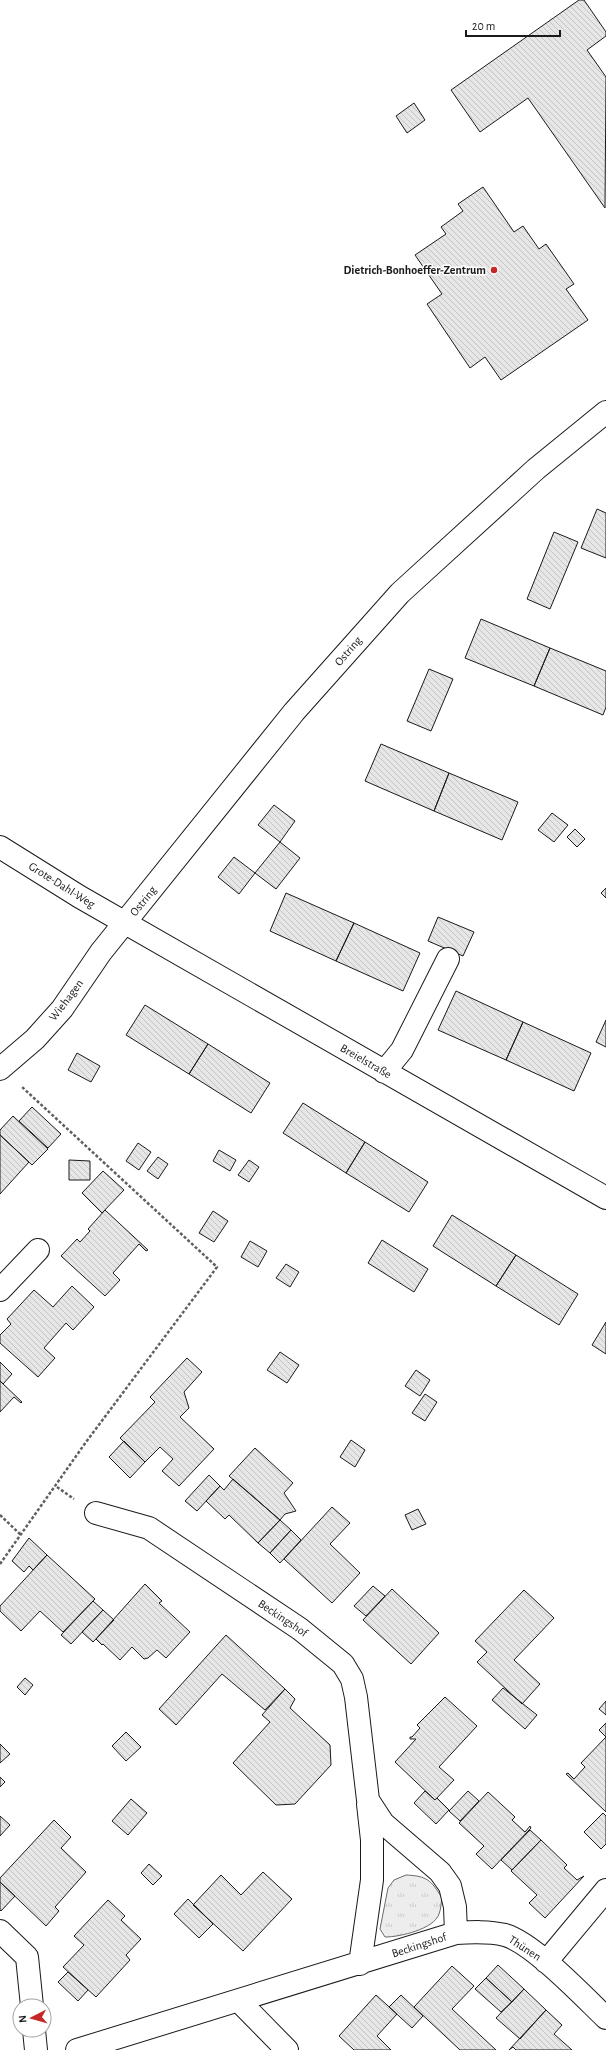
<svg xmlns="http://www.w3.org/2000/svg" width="606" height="2050" viewBox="0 0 606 2050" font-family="'Alegreya Sans',sans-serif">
<defs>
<pattern id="grass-tufts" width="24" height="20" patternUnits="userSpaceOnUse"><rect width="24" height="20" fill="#ededed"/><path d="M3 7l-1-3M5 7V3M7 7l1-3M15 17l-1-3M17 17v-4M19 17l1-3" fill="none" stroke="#cbcbcb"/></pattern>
<pattern id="building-back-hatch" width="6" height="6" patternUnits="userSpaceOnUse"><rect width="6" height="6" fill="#e6e6e6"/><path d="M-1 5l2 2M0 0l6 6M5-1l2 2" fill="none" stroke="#c5c5c5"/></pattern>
</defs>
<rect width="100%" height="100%" fill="#fff"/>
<path fill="url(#grass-tufts)" stroke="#6a6a6a" d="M 406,1875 C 427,1876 431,1880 442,1898 C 441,1903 441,1909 439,1914 C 434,1929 400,1937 385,1937 L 380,1929 L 388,1888 L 394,1880 Z"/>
<path fill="url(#building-back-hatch)" stroke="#1a1a1a" d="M 579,0 L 584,0 L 606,32 L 606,36 L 587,50 L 606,77 L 605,208 L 528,98 L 480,132 L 451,90 Z
M 414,103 L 425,120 L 407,133 L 396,116 Z
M 483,187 L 514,232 L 523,226 L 539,249 L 546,244 L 574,284 L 566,289 L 588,320 L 501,380 L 485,357 L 470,368 L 427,304 L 442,294 L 415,255 L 446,234 L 441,227 L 463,211 L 458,204 Z
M 597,509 L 606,513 L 606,558 L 581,548 Z
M 554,532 L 578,542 L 550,609 L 527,599 Z
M 481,619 L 550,648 L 534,686 L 465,658 Z
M 550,648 L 606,671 L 606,707 L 603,715 L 534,686 Z
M 429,669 L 453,679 L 431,731 L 407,721 Z
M 381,744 L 449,773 L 434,811 L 365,781 Z
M 449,773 L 518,802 L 502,840 L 434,811 Z
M 274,805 L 295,821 L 280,842 L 258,825 Z
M 552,813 L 568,825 L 554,842 L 538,830 Z
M 575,829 L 585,839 L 577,847 L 567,837 Z
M 280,842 L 300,858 L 276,889 L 255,873 Z
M 234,857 L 255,873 L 239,894 L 218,877 Z
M 606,888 L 606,898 L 601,893 Z
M 286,893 L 354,923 L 336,961 L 270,931 Z
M 438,917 L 474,932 L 463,956 L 428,941 Z
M 354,923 L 420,953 L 403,991 L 336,961 Z
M 456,991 L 523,1022 L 506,1060 L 438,1030 Z
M 145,1005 L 208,1044 L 189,1074 L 126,1035 Z
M 606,1020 L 606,1047 L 596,1042 Z
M 523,1022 L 591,1053 L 574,1091 L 506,1060 Z
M 208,1044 L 270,1083 L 251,1113 L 189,1074 Z
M 77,1053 L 100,1066 L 91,1082 L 68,1070 Z
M 303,1103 L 365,1142 L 346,1173 L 283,1133 Z
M 32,1107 L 61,1134 L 48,1148 L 19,1121 Z
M 13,1116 L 48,1149 L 32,1165 L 0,1135 L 0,1130 Z
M 0,1135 L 29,1162 L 0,1194 Z
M 365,1142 L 428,1182 L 409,1212 L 346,1173 Z
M 138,1143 L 151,1152 L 139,1170 L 126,1161 Z
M 219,1150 L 236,1160 L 230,1171 L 213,1161 Z
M 158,1157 L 168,1164 L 158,1179 L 147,1171 Z
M 69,1160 L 90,1161 L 90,1180 L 69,1180 Z
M 249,1160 L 259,1167 L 249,1182 L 238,1175 Z
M 103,1171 L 124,1190 L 102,1213 L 82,1193 Z
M 105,1210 L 148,1250 L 146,1251 L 139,1244 L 113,1273 L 120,1280 L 105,1296 L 61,1256 L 77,1239 L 80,1242 L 90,1231 L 88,1229 Z
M 213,1211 L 228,1221 L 214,1242 L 199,1233 Z
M 452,1215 L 516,1255 L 496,1286 L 433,1246 Z
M 382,1240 L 428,1269 L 414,1292 L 368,1263 Z
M 250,1241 L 267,1251 L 258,1267 L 241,1257 Z
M 516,1255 L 578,1294 L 559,1325 L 496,1286 Z
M 286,1264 L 299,1272 L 290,1287 L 276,1278 Z
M 72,1286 L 94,1307 L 73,1330 L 66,1323 L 44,1348 L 55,1358 L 38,1377 L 0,1343 L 0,1335 L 11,1324 L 7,1319 L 34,1290 L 53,1307 Z
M 606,1322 L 606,1354 L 592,1345 Z
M 280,1352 L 299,1365 L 287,1383 L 267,1370 Z
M 187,1358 L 202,1372 L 184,1392 L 189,1408 L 180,1417 L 214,1449 L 179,1486 L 162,1471 L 173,1459 L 160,1447 L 145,1462 L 120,1438 L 155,1402 L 150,1397 Z
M 0,1362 L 12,1374 L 3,1384 L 0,1381 Z
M 416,1370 L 430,1380 L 420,1396 L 405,1386 Z
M 0,1381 L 22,1402 L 21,1403 L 14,1397 L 0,1412 Z
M 425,1394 L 437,1402 L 425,1421 L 412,1413 Z
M 351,1440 L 365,1450 L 355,1467 L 340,1457 Z
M 124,1441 L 145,1462 L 130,1478 L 109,1457 Z
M 255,1448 L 293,1483 L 284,1493 L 296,1511 L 285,1514 L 280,1520 L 229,1476 Z
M 209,1475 L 220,1486 L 197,1511 L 185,1501 Z
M 233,1479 L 280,1520 L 258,1543 L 229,1515 L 225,1519 L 206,1501 L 220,1486 L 224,1490 Z
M 332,1507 L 350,1523 L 330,1544 L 360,1573 L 332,1603 L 284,1559 Z
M 418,1509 L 426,1524 L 412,1530 L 405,1515 Z
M 280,1520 L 291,1530 L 270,1553 L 258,1543 Z
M 291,1530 L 301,1540 L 280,1563 L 270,1553 Z
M 29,1538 L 47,1555 L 33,1570 L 29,1566 L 24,1572 L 12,1561 Z
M 47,1555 L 95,1599 L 63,1632 L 40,1611 L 21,1631 L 0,1611 L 0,1606 Z
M 145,1584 L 162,1601 L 159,1603 L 190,1632 L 166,1658 L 157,1650 L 148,1658 L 144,1659 L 132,1647 L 120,1660 L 103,1644 L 102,1645 L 96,1639 Z
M 373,1586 L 385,1596 L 366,1616 L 354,1606 Z
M 392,1589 L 439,1633 L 411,1664 L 363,1620 Z
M 524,1590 L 554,1618 L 514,1660 L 540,1684 L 522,1704 L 477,1662 L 487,1652 L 475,1641 Z
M 93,1601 L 103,1610 L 71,1644 L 61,1635 Z
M 103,1610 L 114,1620 L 93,1642 L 82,1632 Z
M 226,1635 L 285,1689 L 265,1710 L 222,1674 L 176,1725 L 159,1709 Z
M 25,1678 L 33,1685 L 25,1695 L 17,1687 Z
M 503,1688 L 537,1715 L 525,1729 L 492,1700 Z
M 285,1689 L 295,1699 L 290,1708 L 330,1745 L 331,1765 L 295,1804 L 276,1805 L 233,1763 L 270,1722 L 262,1715 Z
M 445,1697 L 477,1726 L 439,1767 L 454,1780 L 435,1800 L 395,1762 L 416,1739 L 410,1739 L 410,1737 L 412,1737 L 420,1728 L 417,1725 Z
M 606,1701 L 606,1715 L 599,1709 Z
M 606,1723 L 606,1737 L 599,1730 Z
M 126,1732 L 141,1747 L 126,1761 L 112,1746 Z
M 606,1737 L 606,1812 L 566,1774 L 568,1773 L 574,1779 L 585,1767 L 581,1763 Z
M 0,1744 L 10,1754 L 0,1763 Z
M 0,1777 L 5,1782 L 0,1787 Z
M 425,1791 L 435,1800 L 437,1798 L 449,1810 L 436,1824 L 414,1803 Z
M 468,1791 L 479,1801 L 460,1821 L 449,1811 Z
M 488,1792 L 515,1817 L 512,1820 L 525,1832 L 530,1826 L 531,1828 L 492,1869 L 476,1854 L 484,1846 L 459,1823 Z
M 131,1799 L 147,1813 L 128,1835 L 112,1821 Z
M 603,1813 L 606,1816 L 606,1844 L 601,1849 L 584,1832 Z
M 0,1816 L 10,1825 L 0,1836 Z
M 54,1820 L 71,1837 L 61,1848 L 86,1872 L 55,1907 L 59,1911 L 46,1926 L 0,1882 L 0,1878 Z
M 530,1830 L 541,1840 L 512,1870 L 501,1860 Z
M 541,1840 L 567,1865 L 564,1868 L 577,1880 L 584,1876 L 545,1918 L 529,1903 L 537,1895 L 511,1871 Z
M 149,1864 L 162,1876 L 153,1885 L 141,1873 Z
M 263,1872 L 292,1899 L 243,1951 L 193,1905 L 221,1875 L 241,1895 Z
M 0,1882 L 15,1896 L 1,1911 L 0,1910 Z
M 188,1899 L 213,1924 L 199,1938 L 174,1914 Z
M 108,1900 L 125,1916 L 121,1920 L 141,1939 L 126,1955 L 130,1960 L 96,1997 L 63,1967 L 84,1945 L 74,1936 Z
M 498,1965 L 524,1989 L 512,2002 L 486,1978 Z
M 452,1966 L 474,1986 L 452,2009 L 496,2050 L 460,2050 L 414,2007 Z
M 68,1972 L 88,1990 L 78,2001 L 58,1982 Z
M 486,1978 L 512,2002 L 501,2012 L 475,1989 Z
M 524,1989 L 546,2010 L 520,2039 L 496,2018 Z
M 376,1995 L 397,2014 L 377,2036 L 391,2050 L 354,2050 L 339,2036 Z
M 401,1995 L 423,2016 L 412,2028 L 389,2007 Z
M 546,2010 L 562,2025 L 554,2034 L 572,2050 L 516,2050 L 513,2047 L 509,2050 Z"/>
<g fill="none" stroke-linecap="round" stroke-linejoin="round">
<g stroke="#1a1a1a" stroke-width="24">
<path id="minor" d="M 0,847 L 80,897 L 606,1198
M 0,1069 L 35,1039 L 62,1009 L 101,952 L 294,712 L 400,593 L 536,469 L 606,412
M 384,1072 L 402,1050 L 448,959
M 0,1290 L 38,1250
M 96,1513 L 149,1528 L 300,1629 L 343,1664 L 352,1679 L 356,1697 L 368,1800 L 383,1823 L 440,1872 L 450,1886 L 455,1907 L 456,1933
M 0,1931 L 27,1957 L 32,2006
M 546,1962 L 606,1890
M 360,1964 L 372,1880 L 372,1840 L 368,1804
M 239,2001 L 287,2050
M 34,2030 L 36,2050
M 77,2050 L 456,1933 C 472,1932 489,1931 505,1935 C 533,1943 583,1996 606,2018"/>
</g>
<path stroke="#5f5f5f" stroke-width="2.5" stroke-dasharray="3 2" stroke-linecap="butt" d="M 57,1487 L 74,1499
M 0,1515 L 21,1535
M 0,1564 L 86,1442 L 217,1267 L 22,1087"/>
<use href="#minor" stroke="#fff" stroke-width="22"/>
</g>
<circle fill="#c62828" stroke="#fff" stroke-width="1.5" cx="494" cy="270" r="4"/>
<g text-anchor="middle" stroke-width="3" stroke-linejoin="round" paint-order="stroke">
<g font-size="12" font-weight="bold" fill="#1a1a1a" stroke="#fff" text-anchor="end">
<text x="486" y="274">Dietrich-Bonhoeffer-Zentrum</text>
</g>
<g font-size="12" fill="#1a1a1a" stroke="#fff">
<text transform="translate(348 651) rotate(-49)" y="4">Ostring</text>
<text transform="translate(62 885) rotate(32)" y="4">Grote-Dahl-Weg</text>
<text transform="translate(143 901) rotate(-51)" y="4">Ostring</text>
<text transform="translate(66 1000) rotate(-53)" y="4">Wiehagen</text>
<text transform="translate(366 1061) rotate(30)" y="4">Breielstraße</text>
<text transform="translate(283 1618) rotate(34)" y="4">Beckingshof</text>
<text transform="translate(419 1945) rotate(-18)" y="4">Beckingshof</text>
<text transform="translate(525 1948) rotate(33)" y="4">Thünen</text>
</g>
</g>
<g transform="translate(32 2018) rotate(264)"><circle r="19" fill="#ffffff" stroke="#a3a3a3"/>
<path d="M0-3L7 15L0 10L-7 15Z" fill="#c62828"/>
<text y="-6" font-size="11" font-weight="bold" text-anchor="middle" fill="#1a1a1a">N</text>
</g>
<path d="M466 30v6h94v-6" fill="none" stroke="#1a1a1a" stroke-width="2"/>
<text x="472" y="30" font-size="12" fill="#1a1a1a" stroke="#ffffff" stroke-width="3" paint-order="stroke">20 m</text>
</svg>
